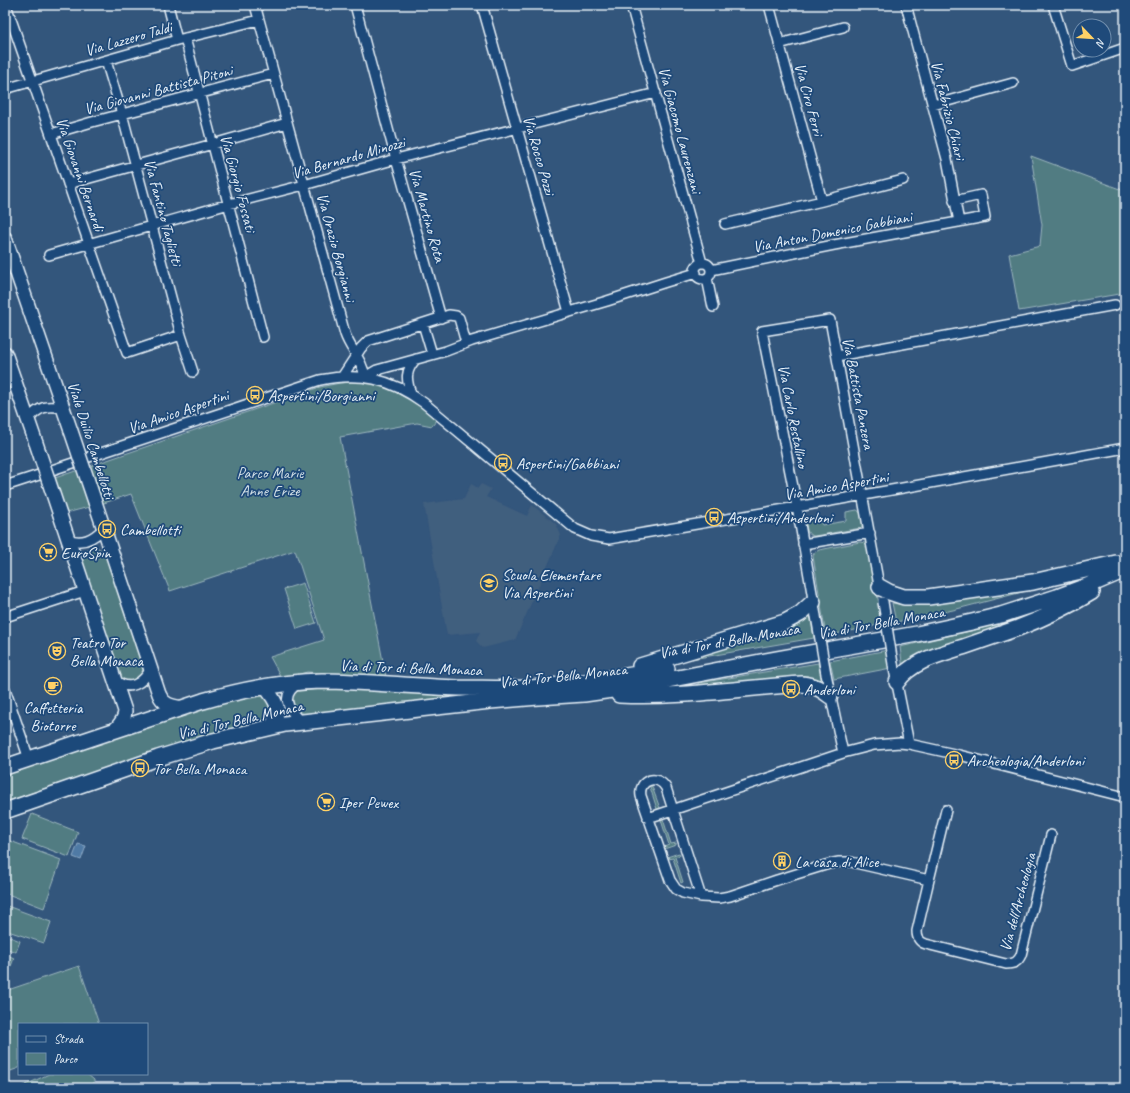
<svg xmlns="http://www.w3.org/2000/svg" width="1130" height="1093" viewBox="0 0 1130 1093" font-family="Caveat,sans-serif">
<rect width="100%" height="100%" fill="#33567c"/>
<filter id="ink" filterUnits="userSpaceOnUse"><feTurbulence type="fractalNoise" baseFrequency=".025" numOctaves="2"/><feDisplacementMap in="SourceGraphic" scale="8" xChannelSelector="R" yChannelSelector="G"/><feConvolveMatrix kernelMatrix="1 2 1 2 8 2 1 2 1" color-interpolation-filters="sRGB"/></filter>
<g filter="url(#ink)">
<path fill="#415e7e" d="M 471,484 L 478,488 L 481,484 L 491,489 L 486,497 L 527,516 L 532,505 L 556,524 L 561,535 L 515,640 L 483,648 L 476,641 L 480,632 L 447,635 L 424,504 L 464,499 Z"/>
<path fill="#517b82" stroke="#9cb6bd" d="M 1031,156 L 1125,191 L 1125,293 L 1019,311 L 1009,254 L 1040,246 L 1042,225 Z
M 365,381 L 392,390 L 421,407 L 437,420 L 432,426 L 417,423 L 340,437 L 386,677 L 307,672 L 282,679 L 270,657 L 324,640 L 295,550 L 170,591 L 131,494 L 101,504 L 66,513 L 55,478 L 320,387 L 340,383 Z
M 857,510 C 863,513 864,523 861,528 L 814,536 C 807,535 807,530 806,524 L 809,519 L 819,517 L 822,525 L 846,521 L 846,512 Z
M 860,542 L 865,543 L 868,549 L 883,624 L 826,636 L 813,556 L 814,553 L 819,550 Z
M 91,548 L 98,548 L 106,553 L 144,667 C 142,679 132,685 121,678 L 81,559 L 85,552 Z
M 303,583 L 316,623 L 297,629 L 284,589 Z
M 1034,589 L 953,610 L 896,622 L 892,603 L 904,605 L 912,605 L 986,593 Z
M 1051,607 L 903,669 L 900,647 L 979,629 Z
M 810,615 L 814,638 L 692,659 L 692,657 Z
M 888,650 L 891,668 L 834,679 L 830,661 Z
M 818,663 L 822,683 L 697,687 L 696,685 L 699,683 Z
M 320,687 L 457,694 L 457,700 L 420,702 L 306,714 C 292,712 287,693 301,689 C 307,687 314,688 320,687 Z
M 261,695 L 264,696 L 272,708 L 269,718 L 263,722 L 185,743 L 85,775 L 5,802 L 5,774 L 198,709 L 233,699 Z
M 649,784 L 651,784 L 661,811 L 658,812 Z
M 32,814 L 78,832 L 69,857 L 22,839 Z
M 663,819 L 671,844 L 676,843 L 676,845 L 664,849 L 664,847 L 669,845 L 661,820 Z
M 5,839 L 61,860 L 44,908 L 5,893 Z
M 679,853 L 680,855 L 675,857 L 683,882 L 681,883 L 673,858 L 668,859 L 667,857 Z
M 7,906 L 51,922 L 44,943 L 5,930 L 5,913 Z
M 5,935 L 20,941 L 16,952 L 5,948 Z
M 5,954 L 14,958 L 10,969 L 5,967 Z
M 79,966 L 99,1024 L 19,1024 L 19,1068 L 5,1073 L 5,991 Z
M 49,1074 L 87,1074 L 94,1080 L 94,1088 L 19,1088 Z"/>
<path fill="#507aa5" stroke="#8daac6" d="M 78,844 L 86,846 L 81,860 L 73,857 Z"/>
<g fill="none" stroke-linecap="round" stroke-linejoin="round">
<g stroke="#e8f1f8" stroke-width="12">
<path id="street" d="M 6,5 L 127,353 L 181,335
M 168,5 L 177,40
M 255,5 L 345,334 C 350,349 363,361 365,377 L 377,370 L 446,351 L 472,341 L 607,301 L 666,282 L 696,273
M 355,5 L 396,159 L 441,318
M 482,5 L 569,312
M 631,5 L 702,263
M 769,5 L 822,201
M 906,5 L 947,159 L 959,222
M 1053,5 L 1072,66 L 1125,48
M 185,38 L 263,337
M 779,44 L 843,27
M 106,61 L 122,114 L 181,335 L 193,372
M 5,89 L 177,40 L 259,20
M 933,105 L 1013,83
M 51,134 L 92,122 L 273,74
M 68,184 L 213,144 L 287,123
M 725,224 L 822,201 L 903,180
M 49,255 L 229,204 L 304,185 L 396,159 L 656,93
M695 271a8 8 0 1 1 16 0a8 8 0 1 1-16 0Z
M 711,270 L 834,245 L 985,217 L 981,195 L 954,201
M 707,278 L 713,307
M 423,324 L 432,354
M 837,356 L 1115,305
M 342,377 L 361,348 L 368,341 L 449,315 L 456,316 L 459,318 L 466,343
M 411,394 C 406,379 405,371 416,359
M 28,420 C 39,406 47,405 64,408
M 89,457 L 320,380 C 360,372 390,378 424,403 L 575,529 L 591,536 L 609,539 L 797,507 L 1125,448
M 52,470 L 76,462
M 5,486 L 39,475
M 68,539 C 82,545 93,539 103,529
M 803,544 L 870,533
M 816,616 L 797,507 L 762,331 L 830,320 L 880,591
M 5,617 L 85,591
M 893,664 L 909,744
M 826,674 L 843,753
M 115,680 C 129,692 143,684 151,668
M 299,683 C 280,695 287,709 301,722
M 5,689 L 29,759
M 648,818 L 843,753 L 874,745 L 900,743 L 909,744 L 959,755 L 1125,797
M 929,880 L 946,810
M 701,897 L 666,788 C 658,774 638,779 641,796 L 670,880 L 676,889 L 683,893 L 701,897 L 719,898 L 730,896 L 777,880 L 829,864 L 839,862 L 851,862 L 929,880 L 917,931 C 917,938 919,942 926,944 L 1006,964 C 1014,964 1018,962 1021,955 L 1051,835"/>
</g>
<g stroke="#e8f1f8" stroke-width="16">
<path id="secondary" d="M 5,238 L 71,431
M 5,353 L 36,443
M 95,502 L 159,694 C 163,705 172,706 183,708
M 60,515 L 125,711 C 125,719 120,724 115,730
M 265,687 C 277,702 282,709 271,727"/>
</g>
<g stroke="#e8f1f8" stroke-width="18">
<path id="primary" d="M 880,587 L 889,592 L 904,597 L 928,597 L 1033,582 L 1116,563
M 640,666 L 785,622 L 800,614 L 813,602
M 897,682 C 912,660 942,654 966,646 C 983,640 1001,634 1018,628 C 1044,618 1068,607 1092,592
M 619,695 C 680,698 741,688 802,684 C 814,685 821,689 830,696
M 5,767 L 203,701 C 241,690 282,682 322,681 C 368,681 413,687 458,688 C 482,688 508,689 531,688 C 577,684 622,677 667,669
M 5,811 L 158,758 L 213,741 L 285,724 L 490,701 L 538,697 L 584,694 L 626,688 L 776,659 L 917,634 L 972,622 L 1001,615 L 1057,597 L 1092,584 L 1125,570"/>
</g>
<use href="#street" stroke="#1f4a7a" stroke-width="9"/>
<use href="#secondary" stroke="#1f4a7a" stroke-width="13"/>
<use href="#primary" stroke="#1f4a7a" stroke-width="15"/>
<g stroke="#e8f1f8" stroke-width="12" stroke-linecap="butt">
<path id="street-bridge" d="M 883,602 L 893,664
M 816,616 L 826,674"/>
</g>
<g stroke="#e8f1f8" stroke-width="16" stroke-linecap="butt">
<path id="secondary-bridge" d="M 71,431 L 95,502
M 36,443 L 60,515"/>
</g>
<use href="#street-bridge" stroke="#1f4a7a" stroke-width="9"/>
<use href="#secondary-bridge" stroke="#1f4a7a" stroke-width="13"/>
</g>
</g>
<defs>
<g id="bus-ring" transform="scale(0.9)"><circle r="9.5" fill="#1f4a7a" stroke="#ffd166" stroke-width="1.5"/><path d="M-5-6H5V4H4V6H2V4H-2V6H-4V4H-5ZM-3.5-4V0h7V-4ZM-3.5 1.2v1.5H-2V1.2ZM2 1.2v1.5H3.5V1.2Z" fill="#ffd166"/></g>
<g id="supermarket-ring" transform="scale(0.9)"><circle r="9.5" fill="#1f4a7a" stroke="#ffd166" stroke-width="1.5"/><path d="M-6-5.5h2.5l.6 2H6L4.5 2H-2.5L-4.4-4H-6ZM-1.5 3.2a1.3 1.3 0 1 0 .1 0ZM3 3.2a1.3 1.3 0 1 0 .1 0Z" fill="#ffd166"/></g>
<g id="school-ring" transform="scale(0.9)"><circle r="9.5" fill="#1f4a7a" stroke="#ffd166" stroke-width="1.5"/><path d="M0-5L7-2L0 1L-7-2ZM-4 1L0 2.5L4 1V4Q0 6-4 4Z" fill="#ffd166"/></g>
<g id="theatre-ring" transform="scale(0.9)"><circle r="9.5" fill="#1f4a7a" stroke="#ffd166" stroke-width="1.5"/><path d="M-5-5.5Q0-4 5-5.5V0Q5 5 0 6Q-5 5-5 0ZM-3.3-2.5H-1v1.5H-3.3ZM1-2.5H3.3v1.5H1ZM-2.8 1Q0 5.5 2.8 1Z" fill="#ffd166"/></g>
<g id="cafe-ring" transform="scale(0.9)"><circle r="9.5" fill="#1f4a7a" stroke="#ffd166" stroke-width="1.5"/><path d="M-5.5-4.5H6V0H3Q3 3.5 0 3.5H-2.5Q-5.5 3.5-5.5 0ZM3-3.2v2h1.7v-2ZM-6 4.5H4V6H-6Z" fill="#ffd166"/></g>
<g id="building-ring" transform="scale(0.9)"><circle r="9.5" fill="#1f4a7a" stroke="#ffd166" stroke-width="1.5"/><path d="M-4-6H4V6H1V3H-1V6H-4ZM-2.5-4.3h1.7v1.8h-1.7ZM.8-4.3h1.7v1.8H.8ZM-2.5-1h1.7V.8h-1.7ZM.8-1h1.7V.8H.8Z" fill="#ffd166"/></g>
</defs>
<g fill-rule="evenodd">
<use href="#bus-ring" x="255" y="395"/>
<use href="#bus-ring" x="503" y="463"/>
<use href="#bus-ring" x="714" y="517"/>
<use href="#bus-ring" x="107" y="529"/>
<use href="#supermarket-ring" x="48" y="552"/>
<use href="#school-ring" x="489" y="583"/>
<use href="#theatre-ring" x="57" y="651"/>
<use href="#cafe-ring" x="53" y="686"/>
<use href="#bus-ring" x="791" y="689"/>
<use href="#bus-ring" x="954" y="760"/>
<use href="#bus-ring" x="140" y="768"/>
<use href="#supermarket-ring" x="326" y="802"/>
<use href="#building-ring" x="782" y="861"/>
</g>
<g text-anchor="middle" stroke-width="3.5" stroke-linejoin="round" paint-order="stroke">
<g font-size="16" fill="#e8f1f8" stroke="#1f4a7a">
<text transform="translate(128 38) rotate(-16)" y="6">Via Lazzero Taldi</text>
<text transform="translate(158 89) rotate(-15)" y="6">Via Giovanni Battista Pitoni</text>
<text transform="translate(810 99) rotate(75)" y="6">Via Ciro Ferri</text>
<text transform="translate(949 110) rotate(76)" y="6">Via Fabrizio Chiari</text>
<text transform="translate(681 130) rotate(75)" y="6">Via Giacomo Laurenzani</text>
<text transform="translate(540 155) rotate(74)" y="6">Via Rocco Pozzi</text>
<text transform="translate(348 157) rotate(-16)" y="6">Via Bernardo Minozzi</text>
<text transform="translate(81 174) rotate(71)" y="6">Via Giovanni Bernardi</text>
<text transform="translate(239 183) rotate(75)" y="6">Via Giorgio Fossati</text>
<text transform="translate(164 212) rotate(75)" y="6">Via Fantino Taglietti</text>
<text transform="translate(428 215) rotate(74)" y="6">Via Martino Rota</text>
<text transform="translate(832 231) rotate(-11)" y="6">Via Anton Domenico Gabbiani</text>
<text transform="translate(337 247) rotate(75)" y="6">Via Orazio Borgianni</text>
<text transform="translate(859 393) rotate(79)" y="6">Via Battista Panzera</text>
<text transform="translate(178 411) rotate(-19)" y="6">Via Amico Aspertini</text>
<text transform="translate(794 416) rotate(79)" y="6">Via Carlo Restallino</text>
<text transform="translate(92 440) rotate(72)" y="6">Viale Duilio Cambellotti</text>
<text transform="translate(836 485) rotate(-10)" y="6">Via Amico Aspertini</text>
<text transform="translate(881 622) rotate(-10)" y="6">Via di Tor Bella Monaca</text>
<text transform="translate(729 640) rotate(-10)" y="6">Via di Tor di Bella Monaca</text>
<text transform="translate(411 667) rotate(2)" y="6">Via di Tor di Bella Monaca</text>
<text transform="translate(563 675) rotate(-6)" y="6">Via di Tor Bella Monaca</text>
<text transform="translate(240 719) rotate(-13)" y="6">Via di Tor Bella Monaca</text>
<text transform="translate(1017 902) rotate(-75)" y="6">Via dell'Archeologia</text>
</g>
<g font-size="16" fill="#e8f1f8" stroke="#1f4a7a" text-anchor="start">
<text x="268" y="401">Aspertini/Borgianni</text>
<text x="516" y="469">Aspertini/Gabbiani</text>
<text x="727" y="523">Aspertini/Anderloni</text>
<text x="120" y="535">Cambellotti</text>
<text x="61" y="558">EuroSpin</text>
<text x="502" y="580">Scuola Elementare<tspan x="502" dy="18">Via Aspertini</tspan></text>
<text x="70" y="648">Teatro Tor<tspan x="70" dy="18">Bella Monaca</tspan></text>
<text x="804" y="695">Anderloni</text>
<text x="53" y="713" text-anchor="middle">Caffetteria<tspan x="53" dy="18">Biotorre</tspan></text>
<text x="967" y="766">Archeologia/Anderloni</text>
<text x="153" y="774">Tor Bella Monaca</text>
<text x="339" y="808">Iper Pewex</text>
<text x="795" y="867">La casa di Alice</text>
</g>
<g font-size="16" fill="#d1dfe6" stroke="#1f4a7a">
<text x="270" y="478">Parco Marie<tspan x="270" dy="18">Anne Erize</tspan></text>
</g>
</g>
<rect width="1130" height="1093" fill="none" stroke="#1f4a7a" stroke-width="20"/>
<rect x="10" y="10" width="1110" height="1073" fill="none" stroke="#e8f1f8" stroke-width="1.5" filter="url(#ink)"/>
<rect x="18" y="1023" width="130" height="52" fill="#1f4a7a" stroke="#6f8dac"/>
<rect x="26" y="1036" width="20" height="6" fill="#1f4a7a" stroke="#6f8dac"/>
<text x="54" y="1043" font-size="12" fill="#e8f1f8">Strada</text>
<rect x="26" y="1053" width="20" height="12" fill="#517b82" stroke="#6f8dac"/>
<text x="54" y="1063" font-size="12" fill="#e8f1f8">Parco</text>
<g transform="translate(1092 38) rotate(115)"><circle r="19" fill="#1f4a7a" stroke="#6f8dac"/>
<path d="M0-3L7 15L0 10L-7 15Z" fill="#ffd166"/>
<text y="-6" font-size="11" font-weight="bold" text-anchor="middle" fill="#e8f1f8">N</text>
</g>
</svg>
